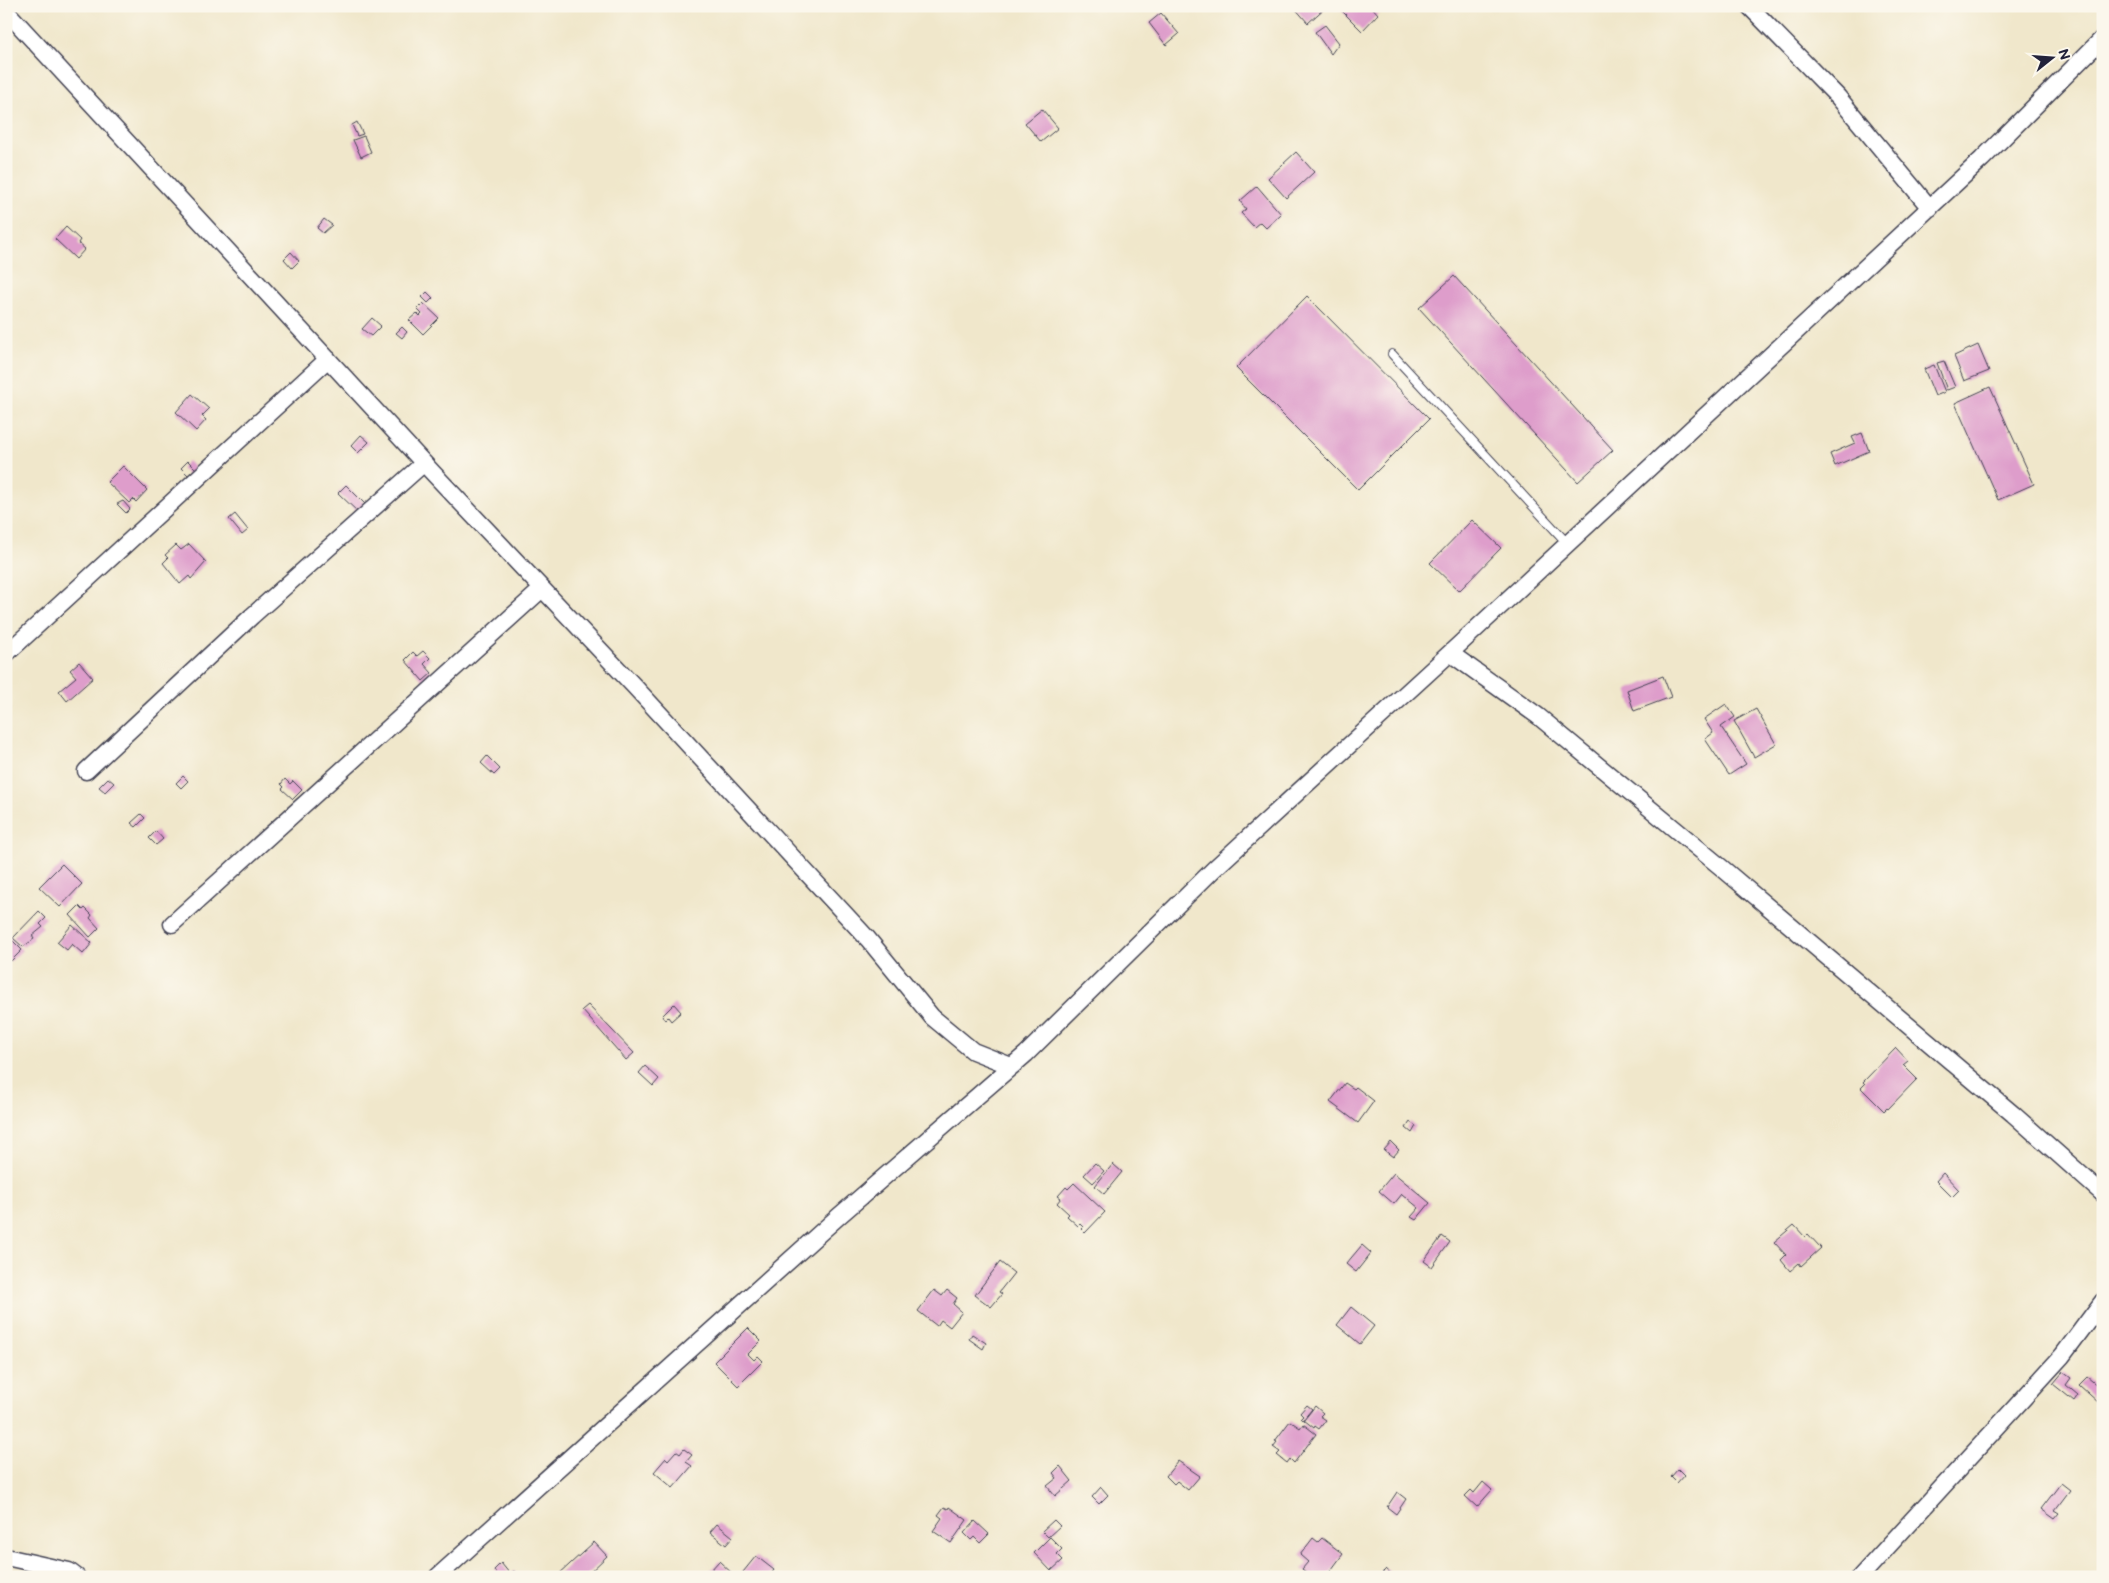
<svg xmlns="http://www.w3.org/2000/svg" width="2109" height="1583" viewBox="0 0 2109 1583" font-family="'Balsamiq Sans',sans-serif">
<rect width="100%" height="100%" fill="#fbf7ec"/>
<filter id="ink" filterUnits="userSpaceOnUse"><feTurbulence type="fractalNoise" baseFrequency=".02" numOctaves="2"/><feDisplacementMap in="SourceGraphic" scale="10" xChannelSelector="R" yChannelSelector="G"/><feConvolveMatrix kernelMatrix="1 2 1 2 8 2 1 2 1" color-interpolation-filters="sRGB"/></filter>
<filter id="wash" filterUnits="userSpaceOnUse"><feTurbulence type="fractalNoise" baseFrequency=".0096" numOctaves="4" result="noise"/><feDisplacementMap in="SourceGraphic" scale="20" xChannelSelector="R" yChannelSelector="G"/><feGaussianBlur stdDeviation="1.12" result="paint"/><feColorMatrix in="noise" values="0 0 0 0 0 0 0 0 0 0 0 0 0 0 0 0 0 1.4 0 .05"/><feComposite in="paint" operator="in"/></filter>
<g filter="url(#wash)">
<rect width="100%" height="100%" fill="#f0e7cb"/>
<g id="blocks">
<path fill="#de9dcb" d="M 1293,6 L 1327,6 L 1308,23 Z
M 1339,6 L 1371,6 L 1378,14 L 1362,31 L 1338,7 Z
M 1161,13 L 1179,34 L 1166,45 L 1149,23 Z
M 1325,25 L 1339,43 L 1331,54 L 1315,32 Z
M 1042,109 L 1058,128 L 1041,142 L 1025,123 Z
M 357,122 L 363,134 L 357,136 L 352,125 Z
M 364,136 L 371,152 L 361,157 L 353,140 Z
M 1296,152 L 1314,172 L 1286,198 L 1268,178 Z
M 1257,186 L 1281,214 L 1266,228 L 1260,222 L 1254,227 L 1241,213 L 1246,209 L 1240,201 Z
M 324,219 L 332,225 L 323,233 L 317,228 Z
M 66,227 L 80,240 L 78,243 L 85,249 L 76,259 L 55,239 Z
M 291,252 L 299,261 L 292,268 L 284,259 Z
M 1454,276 L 1613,450 L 1578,482 L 1419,308 Z
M 427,292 L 433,298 L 428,303 L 422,297 Z
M 1307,296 L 1429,419 L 1358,490 L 1236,368 Z
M 423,303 L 439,318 L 423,334 L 409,320 L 417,313 L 420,316 L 422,314 L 417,309 Z
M 372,318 L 381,326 L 371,336 L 362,329 Z
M 402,327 L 407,332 L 402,338 L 396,333 Z
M 1978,345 L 1989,371 L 1964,381 L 1954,356 Z
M 1944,361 L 1955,387 L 1947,390 L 1937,363 Z
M 1934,365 L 1945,392 L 1935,396 L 1924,369 Z
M 1990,387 L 2034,484 L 1998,500 L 1955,403 Z
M 192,394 L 209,409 L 202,416 L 206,420 L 196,431 L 176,412 Z
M 1862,433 L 1869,451 L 1835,466 L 1830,454 L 1855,443 L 1852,437 Z
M 361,435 L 369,442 L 358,453 L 351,446 Z
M 188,461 L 197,470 L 190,477 L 181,468 Z
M 123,466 L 147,490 L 136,502 L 133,499 L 129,503 L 107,482 Z
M 346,485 L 367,506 L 360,514 L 338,493 Z
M 123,501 L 130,509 L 126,513 L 117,504 Z
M 235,514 L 248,530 L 242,535 L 229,519 Z
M 1472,520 L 1501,548 L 1459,591 L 1430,563 Z
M 189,544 L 206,562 L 191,579 L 189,576 L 180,584 L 163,563 L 168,558 L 165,555 L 176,545 L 181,550 Z
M 423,651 L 430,658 L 424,664 L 432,673 L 423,681 L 405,660 L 413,652 L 417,656 Z
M 79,662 L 93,678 L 67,701 L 59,691 L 76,677 L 70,670 Z
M 1663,676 L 1671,697 L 1634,711 L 1627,690 Z
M 1726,704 L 1735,717 L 1721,727 L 1746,764 L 1729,775 L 1705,739 L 1713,733 L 1704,719 Z
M 1756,709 L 1776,744 L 1754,757 L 1734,721 Z
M 487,756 L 500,769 L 494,775 L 481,763 Z
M 183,776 L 188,781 L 181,788 L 176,783 Z
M 108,778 L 114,783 L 105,792 L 99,787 Z
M 285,779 L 290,784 L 293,781 L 302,790 L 293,799 L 282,789 L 284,787 L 281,784 Z
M 141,814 L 145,818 L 136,827 L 131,823 Z
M 156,831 L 163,839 L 156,845 L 149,838 Z
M 62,864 L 82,884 L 60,907 L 39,887 Z
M 79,906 L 83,910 L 85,908 L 92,915 L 90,918 L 99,928 L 90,937 L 70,915 Z
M 39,911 L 46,918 L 40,924 L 43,927 L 32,936 L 34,939 L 23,947 L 13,938 Z
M 72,925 L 92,943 L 83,954 L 72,944 L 67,950 L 57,942 Z
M 6,934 L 22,950 L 11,961 L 6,957 Z
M 674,1004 L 681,1012 L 671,1021 L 668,1017 L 665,1020 L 662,1016 Z
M 588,1005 L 634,1053 L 626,1060 L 582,1010 Z
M 1896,1048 L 1908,1061 L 1903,1065 L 1917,1079 L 1888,1109 L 1887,1108 L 1884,1111 L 1861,1088 L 1865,1084 L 1863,1082 Z
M 645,1066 L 659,1079 L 653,1086 L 639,1073 Z
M 1345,1083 L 1354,1089 L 1356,1087 L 1374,1101 L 1358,1123 L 1330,1102 Z
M 1410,1122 L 1416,1126 L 1412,1133 L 1406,1128 Z
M 1391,1142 L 1399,1150 L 1393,1157 L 1384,1150 Z
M 1095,1163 L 1104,1171 L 1093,1183 L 1084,1175 Z
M 1113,1164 L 1122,1172 L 1104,1194 L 1095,1186 Z
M 1394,1173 L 1430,1203 L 1416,1220 L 1411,1217 L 1419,1208 L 1402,1194 L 1394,1204 L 1379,1191 Z
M 1943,1173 L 1959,1190 L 1952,1197 L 1936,1181 Z
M 1074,1183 L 1105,1212 L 1085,1233 L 1081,1229 L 1083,1227 L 1080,1224 L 1078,1226 L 1067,1216 L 1069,1214 L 1057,1203 L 1061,1198 L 1058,1196 L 1066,1187 L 1068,1189 Z
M 1794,1225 L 1805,1237 L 1808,1234 L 1821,1248 L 1801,1266 L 1799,1263 L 1790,1271 L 1781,1260 L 1786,1255 L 1774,1242 Z
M 1442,1236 L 1450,1242 L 1432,1267 L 1424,1261 Z
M 1362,1245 L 1371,1253 L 1356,1272 L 1346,1264 Z
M 1000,1262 L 1014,1273 L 999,1292 L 1002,1294 L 991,1307 L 975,1295 Z
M 934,1290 L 942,1296 L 947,1290 L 957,1298 L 953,1304 L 962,1312 L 950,1327 L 941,1320 L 937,1326 L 918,1311 Z
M 1351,1307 L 1374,1326 L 1360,1344 L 1337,1325 Z
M 748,1328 L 761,1341 L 748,1354 L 754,1360 L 758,1356 L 763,1361 L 738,1386 L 714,1362 Z
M 972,1334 L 986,1343 L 983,1349 L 969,1339 Z
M 2063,1372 L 2071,1378 L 2066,1385 L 2078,1395 L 2074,1401 L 2053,1384 Z
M 2087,1377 L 2103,1390 L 2103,1399 L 2099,1403 L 2079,1385 Z
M 1307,1405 L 1312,1409 L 1303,1420 L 1301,1418 L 1303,1416 L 1300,1413 Z
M 1315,1406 L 1323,1413 L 1320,1416 L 1326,1420 L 1319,1429 L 1315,1426 L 1314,1428 L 1304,1420 Z
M 1290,1421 L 1300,1428 L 1303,1424 L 1316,1434 L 1294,1463 L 1290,1459 L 1287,1463 L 1277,1455 L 1280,1452 L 1273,1447 L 1277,1442 L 1275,1441 Z
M 684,1449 L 692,1455 L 686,1462 L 692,1466 L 673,1488 L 654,1472 L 666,1458 L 668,1460 L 676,1451 L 680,1454 Z
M 1178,1461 L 1200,1476 L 1188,1490 L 1177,1481 L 1174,1484 L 1166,1476 Z
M 1060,1466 L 1072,1481 L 1055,1496 L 1047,1486 L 1057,1478 L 1053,1473 Z
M 1678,1469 L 1684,1475 L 1677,1483 L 1671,1477 Z
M 1483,1482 L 1492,1490 L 1477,1507 L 1465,1496 L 1471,1490 L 1474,1493 Z
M 2061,1483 L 2070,1490 L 2055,1510 L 2060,1513 L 2055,1519 L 2041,1509 Z
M 1101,1487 L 1108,1495 L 1099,1504 L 1092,1497 Z
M 1397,1492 L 1406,1499 L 1396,1514 L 1387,1507 Z
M 944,1507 L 948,1509 L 949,1507 L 967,1520 L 951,1543 L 933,1531 L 942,1518 L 938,1515 Z
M 1054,1520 L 1060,1526 L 1048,1537 L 1042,1531 Z
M 975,1521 L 989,1534 L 980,1543 L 974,1537 L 971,1540 L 964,1533 Z
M 717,1524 L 733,1537 L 726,1545 L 710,1532 Z
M 1050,1537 L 1062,1549 L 1057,1554 L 1063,1560 L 1051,1571 L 1034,1553 Z
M 1313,1538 L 1318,1542 L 1322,1538 L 1343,1554 L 1326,1577 L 1312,1577 L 1302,1569 L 1308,1562 L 1300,1555 Z
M 594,1542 L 607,1556 L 585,1577 L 560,1577 L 558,1575 Z
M 756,1556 L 774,1570 L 769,1577 L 739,1577 Z
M 719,1561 L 736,1577 L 717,1577 L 710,1571 Z
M 501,1563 L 510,1574 L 514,1571 L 519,1577 L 499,1577 L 494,1570 Z
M 1386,1569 L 1395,1577 L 1378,1577 Z"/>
</g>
</g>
<g filter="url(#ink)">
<use href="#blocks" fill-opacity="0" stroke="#414051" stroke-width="1"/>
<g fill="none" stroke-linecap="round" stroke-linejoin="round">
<g stroke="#414051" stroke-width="10">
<path id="lane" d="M 1392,354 L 1568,544"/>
</g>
<g stroke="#414051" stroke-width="19">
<path id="street" d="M 1749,6 L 1838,97 L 1930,208
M 6,11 L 433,473 L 634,686 L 868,939 L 932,1017 L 973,1051 L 1011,1066
M 1450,653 L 1538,716 L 1722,868 L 2013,1114 L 2103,1194
M 6,654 L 328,359
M 86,771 L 252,616 L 424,463
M 172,924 L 542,589
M 6,1557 L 69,1571 L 77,1577
M 437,1577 L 839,1216 L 1026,1054 L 1214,869 L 1450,653 L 1982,159 L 2103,38
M 1860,1577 L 2062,1356 L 2103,1301"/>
</g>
<use href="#lane" stroke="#fff" stroke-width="8"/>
<use href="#street" stroke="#fff" stroke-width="16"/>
</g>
</g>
<rect width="2109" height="1583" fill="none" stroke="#fbf7ec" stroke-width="25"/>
<g transform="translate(2052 58) rotate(73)" stroke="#fbf7ec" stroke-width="4" paint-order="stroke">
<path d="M0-4L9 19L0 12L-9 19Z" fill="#22223b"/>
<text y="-8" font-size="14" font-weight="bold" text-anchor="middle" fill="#22223b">N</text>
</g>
</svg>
